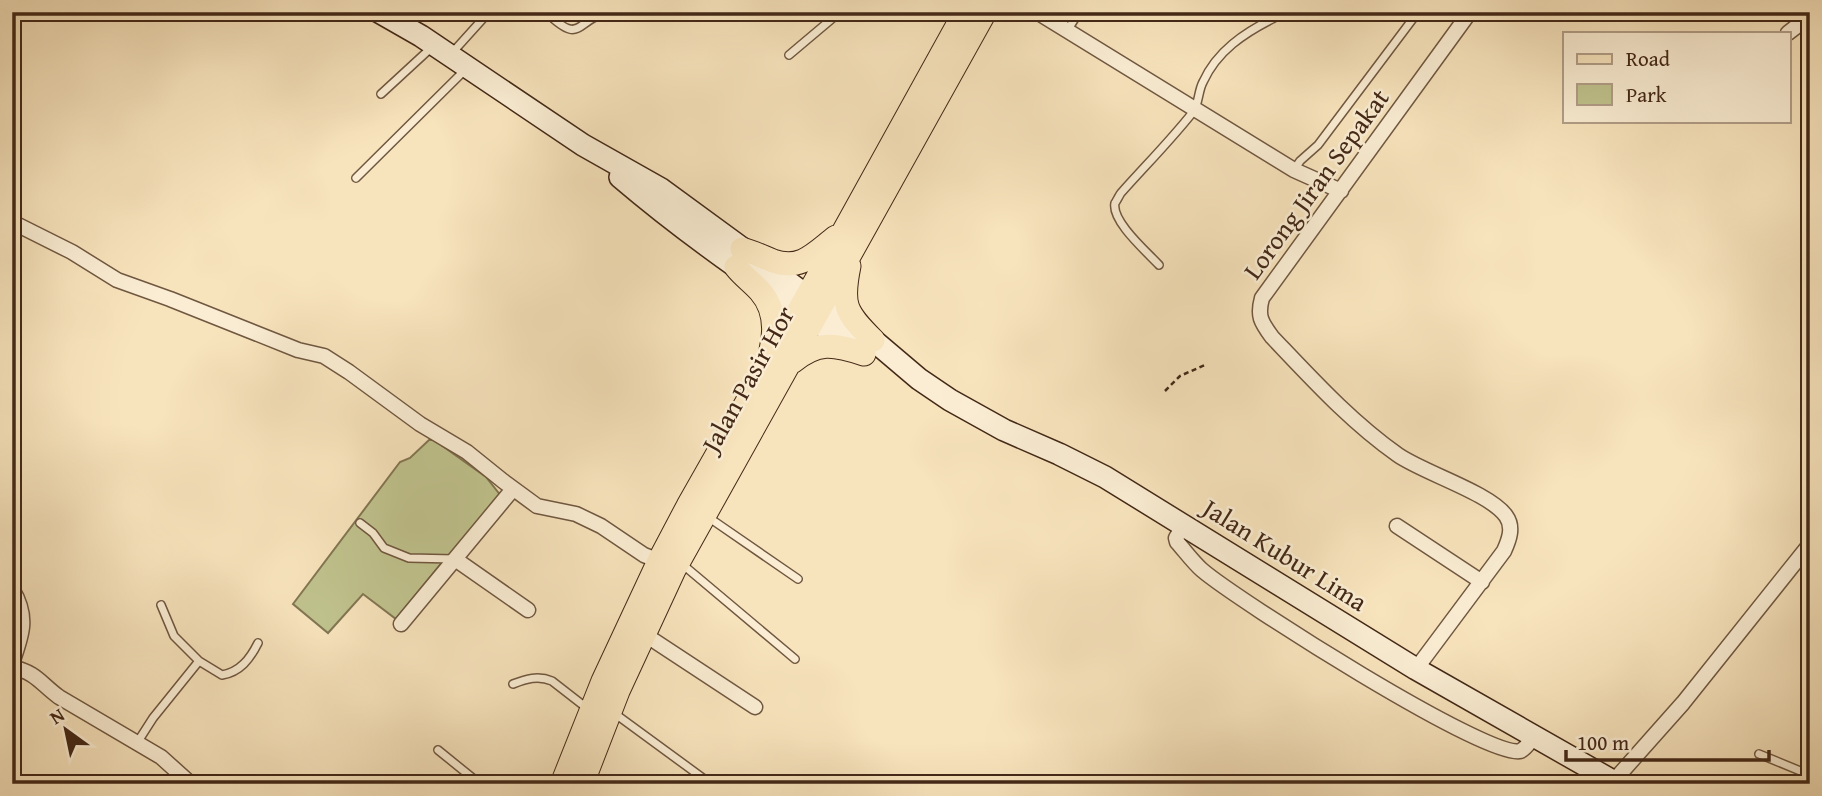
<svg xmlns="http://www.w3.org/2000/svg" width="1822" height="796" viewBox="0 0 1822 796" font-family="'Gentium Book Plus',serif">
<rect width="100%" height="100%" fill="#f7e3bc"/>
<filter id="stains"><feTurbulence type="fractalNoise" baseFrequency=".00286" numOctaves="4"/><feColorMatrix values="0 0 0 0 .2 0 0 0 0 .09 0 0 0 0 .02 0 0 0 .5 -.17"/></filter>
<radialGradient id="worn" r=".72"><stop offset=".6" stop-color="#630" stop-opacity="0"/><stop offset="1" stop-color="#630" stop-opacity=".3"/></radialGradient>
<path fill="#c0c38e" stroke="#827652" stroke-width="2" d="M 429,440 L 434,440 L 486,477 L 501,496 L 466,541 L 440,565 L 396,619 L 363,594 L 328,633 L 293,604 L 400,462 L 410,458 Z"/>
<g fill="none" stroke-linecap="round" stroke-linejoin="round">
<g stroke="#705740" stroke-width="10">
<path id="lane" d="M 546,12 C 583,48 574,18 611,12
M 1067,31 L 1079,12
M 452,53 L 489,12
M 789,55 L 840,12
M 381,94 L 432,47
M 1294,170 L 1300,161 L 1318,145 L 1418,12
M 356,178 L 465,70
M 1159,265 C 1147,252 1111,221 1115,203 C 1116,202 1120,194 1121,193 C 1145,166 1171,140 1193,112 C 1199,104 1198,91 1203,82 C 1217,51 1244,33 1274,18
M 708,517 L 798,579
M 360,523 L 373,533 L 384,548 L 409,558 L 454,559
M 682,564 L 795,659
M 199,661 L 222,675 C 240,672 250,659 258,643
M 513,684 C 526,679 538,675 552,681 L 588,709
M 614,713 L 711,784
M 137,743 L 153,718 L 199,661 L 174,636 L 161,605
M 438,750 L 480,784
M 1759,754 L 1810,775"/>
</g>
<g stroke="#705740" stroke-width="17">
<path id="street" d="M 1037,12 L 1294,170 L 1341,191
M 1788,33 L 1810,16
M 12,222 L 72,252 L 117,280 L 170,299 L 298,350 L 324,356 L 349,372 L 420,424 L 467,452 L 503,481 L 537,506 L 576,514 L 601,526 L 644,555 L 659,561
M 1183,526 L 1176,538 L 1177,542 C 1185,551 1193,562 1202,570 C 1237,600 1487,759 1520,751 C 1526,749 1530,741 1534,736
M 1397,526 L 1482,582
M 455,559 L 528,610
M 12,589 C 29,617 22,635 12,663
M 401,624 L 513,489
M 644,634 L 755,707
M 12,667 C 37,673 40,683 59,697 L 161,757 L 191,784
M 1416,669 L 1504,551 C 1509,540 1514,527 1506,516 C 1490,493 1424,473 1398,455 C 1351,422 1312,379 1272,337 C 1261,322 1257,316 1262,298 L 1470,12
M 1611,784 L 1683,703 L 1810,544"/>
</g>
<g stroke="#432817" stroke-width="24">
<path id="secondary" d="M 379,12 L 421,36 L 583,145 L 661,189 L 821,306 L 873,340 L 919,379 L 950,400 L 1004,430 L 1059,454 L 1105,477 L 1416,669 L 1618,784
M 620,177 C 695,241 778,297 860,351"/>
</g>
<g stroke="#432817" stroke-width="25">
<path id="primary" d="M 742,249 C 753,252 763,257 773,261 C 801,271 815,253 836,237
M 849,266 C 841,305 845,312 873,340
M 736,267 C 743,276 752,282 760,291 C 775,308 776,329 771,350
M 792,362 C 818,341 833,344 864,354
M 562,784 L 603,681 L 659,561 L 688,506 L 844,231 L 965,12
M 582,784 L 618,691 L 674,570 L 985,12"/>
</g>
<path stroke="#432817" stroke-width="2.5" stroke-dasharray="5 3.5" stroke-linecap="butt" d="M 1165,391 L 1180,376 L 1207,364"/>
<use href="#lane" stroke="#faedd3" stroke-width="7"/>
<use href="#street" stroke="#faedd3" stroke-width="14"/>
<use href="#secondary" stroke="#faedd3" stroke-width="21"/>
<use href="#primary" stroke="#f7e3bc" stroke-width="23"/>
</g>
<g text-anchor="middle" stroke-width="5" stroke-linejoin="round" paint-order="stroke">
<g font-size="26" fill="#432817" stroke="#faedd3">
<text transform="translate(1316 184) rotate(-54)" y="9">Lorong Jiran Sepakat</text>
<text transform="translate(748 379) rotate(-61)" y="9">Jalan Pasir Hor</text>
<text transform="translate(1285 555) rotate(32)" y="9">Jalan Kubur Lima</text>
</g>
</g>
<rect width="1822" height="796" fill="none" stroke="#f7e3bc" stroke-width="42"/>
<rect x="14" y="14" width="1794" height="768" fill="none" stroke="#432817" stroke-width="3.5"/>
<rect x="21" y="21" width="1780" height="754" fill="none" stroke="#432817" stroke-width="2"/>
<rect x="1563" y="32" width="228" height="91" fill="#faedd3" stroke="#b19e88" stroke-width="2"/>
<rect x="1577" y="54" width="35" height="10" fill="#f7e3bc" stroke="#b19e88" stroke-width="2"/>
<text x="1626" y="66" font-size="21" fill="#432817">Road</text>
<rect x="1577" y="84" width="35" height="21" fill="#c0c38e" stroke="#b19e88" stroke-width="2"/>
<text x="1626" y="102" font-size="21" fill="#432817">Park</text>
<g transform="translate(66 730) rotate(327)" stroke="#faedd3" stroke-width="5" paint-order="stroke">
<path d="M0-5L12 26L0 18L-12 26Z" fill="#432817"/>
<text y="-10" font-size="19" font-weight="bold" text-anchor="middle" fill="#432817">N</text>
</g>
<path d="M1566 750v10h203v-10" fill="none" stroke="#432817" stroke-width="3.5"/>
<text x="1577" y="750" font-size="21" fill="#432817" stroke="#faedd3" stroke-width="5" paint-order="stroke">100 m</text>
<rect width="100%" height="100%" filter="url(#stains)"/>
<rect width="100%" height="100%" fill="url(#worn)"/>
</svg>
